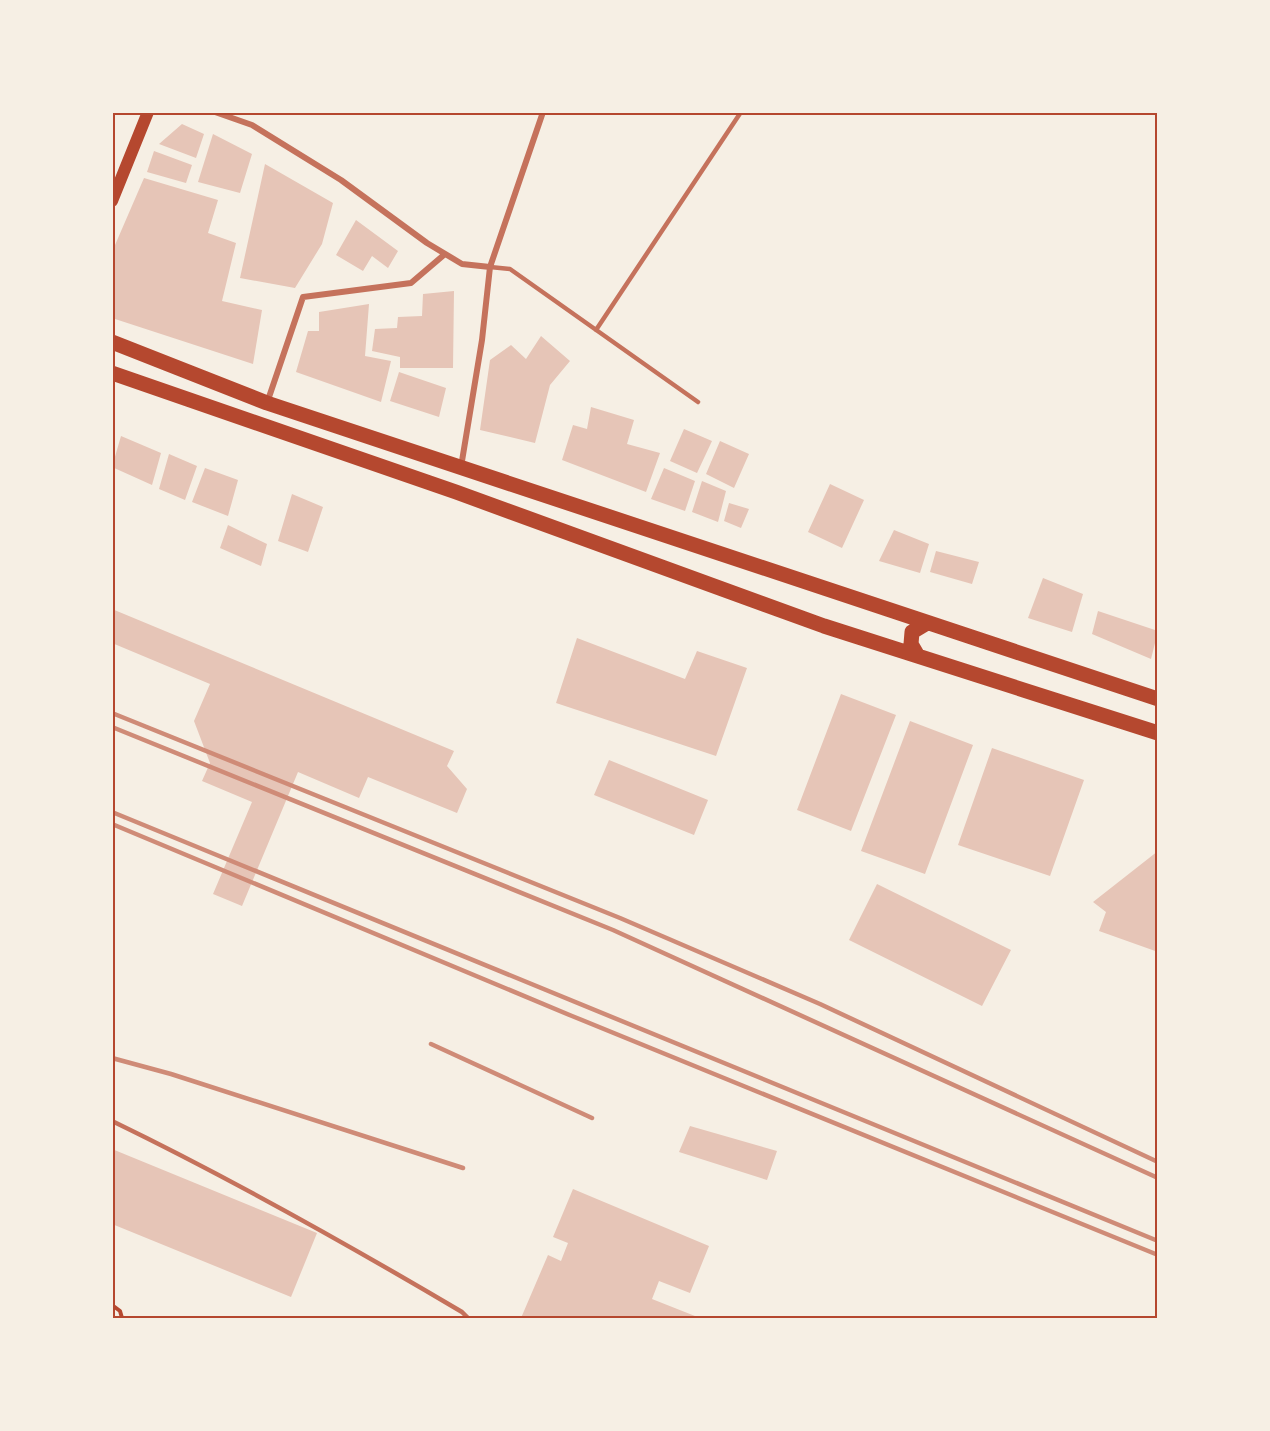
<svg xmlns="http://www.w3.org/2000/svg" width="1270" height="1431" viewBox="0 0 1270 1431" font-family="'Space Grotesk',sans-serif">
<rect width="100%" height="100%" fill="#f6efe4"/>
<path fill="#e6c5b7" d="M 182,124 L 204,134 L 196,158 L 159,144 Z
M 213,134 L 252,154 L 240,193 L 198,182 Z
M 154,151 L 192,165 L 186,183 L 147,172 Z
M 265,164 L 333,203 L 322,244 L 295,288 L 240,278 Z
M 144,178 L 218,200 L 208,233 L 236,243 L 222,301 L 262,310 L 253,364 L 112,318 L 112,252 Z
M 356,220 L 398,251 L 388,268 L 372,256 L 363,271 L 336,255 Z
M 454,291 L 453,368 L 400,368 L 400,357 L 372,351 L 375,329 L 397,328 L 398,317 L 422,316 L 423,294 Z
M 369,304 L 365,356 L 391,361 L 381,402 L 296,372 L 308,331 L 319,331 L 319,312 Z
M 541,336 L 570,361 L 550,385 L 535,443 L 480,430 L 490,360 L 511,345 L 526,359 Z
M 399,372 L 446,388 L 439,417 L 390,401 Z
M 591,407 L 634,420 L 627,444 L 660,453 L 646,492 L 562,460 L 573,425 L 587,429 Z
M 684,429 L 712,441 L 697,473 L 670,461 Z
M 121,436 L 161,453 L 152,485 L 112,467 Z
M 720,441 L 749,454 L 734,488 L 706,474 Z
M 169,454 L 197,466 L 185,500 L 159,489 Z
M 205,468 L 238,480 L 228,516 L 192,502 Z
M 664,468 L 695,481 L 685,511 L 651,499 Z
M 702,481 L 726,491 L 718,522 L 692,512 Z
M 830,484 L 864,500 L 842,548 L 808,532 Z
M 292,494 L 323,507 L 308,552 L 278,541 Z
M 729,503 L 749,509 L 741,528 L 724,521 Z
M 228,525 L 267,544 L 261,566 L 220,548 Z
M 894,530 L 929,544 L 920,573 L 879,561 Z
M 936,551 L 979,562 L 972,584 L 930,572 Z
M 1043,578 L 1083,594 L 1072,632 L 1028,618 Z
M 112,609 L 454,751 L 447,766 L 467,789 L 457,813 L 368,777 L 359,798 L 298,772 L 242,906 L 213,894 L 252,802 L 202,781 L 210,763 L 194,721 L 210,684 L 112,643 Z
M 1098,611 L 1158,631 L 1151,659 L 1092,634 Z
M 577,638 L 685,679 L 697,651 L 747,668 L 716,756 L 556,703 Z
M 841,694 L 896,715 L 851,831 L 797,810 Z
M 910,721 L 973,745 L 925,874 L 861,851 Z
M 992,748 L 1084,780 L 1050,876 L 958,845 Z
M 609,760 L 708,800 L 694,835 L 594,795 Z
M 1158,851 L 1158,952 L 1099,931 L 1106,912 L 1093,902 Z
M 877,884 L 1011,950 L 982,1006 L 849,940 Z
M 690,1126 L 777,1151 L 767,1180 L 679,1152 Z
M 112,1149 L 317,1233 L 291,1297 L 112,1224 Z
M 573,1189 L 709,1246 L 690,1293 L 659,1281 L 652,1299 L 700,1318 L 521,1318 L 548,1255 L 561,1261 L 568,1243 L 553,1237 Z"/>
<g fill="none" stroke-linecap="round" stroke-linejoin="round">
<path stroke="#b5482f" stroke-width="4" d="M 112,1305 L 120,1311 L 122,1318"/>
<path stroke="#c5725c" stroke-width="4.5" d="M 490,267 L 510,269 L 698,402
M 596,330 L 741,112
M 112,1121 C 232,1179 347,1244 462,1312 L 468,1318"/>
<path stroke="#c5725c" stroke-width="6" d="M 215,112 L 252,125 L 341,180 L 427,243 L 462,264 L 490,267
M 267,403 L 303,297 L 411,283 L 445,254
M 461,467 L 482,340 L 490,267 L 543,112"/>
<path stroke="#b5482f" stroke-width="12" d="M 112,201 L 148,112"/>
<path stroke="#b5482f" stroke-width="15" d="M 112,342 L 267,403 L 1158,699
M 112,373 L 456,492 L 824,626 L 1158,733
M 918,656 L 911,644 L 912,632 L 927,623"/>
<path stroke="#cf8b77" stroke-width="4.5" d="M 112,713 L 620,918 L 820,1004 L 1158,1162
M 112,727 L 613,930 L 1158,1178
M 112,812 L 1158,1241
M 112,824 L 572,1016 L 1158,1255
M 431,1044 L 592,1118
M 112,1058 L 171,1074 L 463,1168"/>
</g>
<rect width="1270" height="1431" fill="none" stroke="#f6efe4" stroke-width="228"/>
<rect x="114" y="114" width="1042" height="1203" fill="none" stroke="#b5482f" stroke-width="2"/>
</svg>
